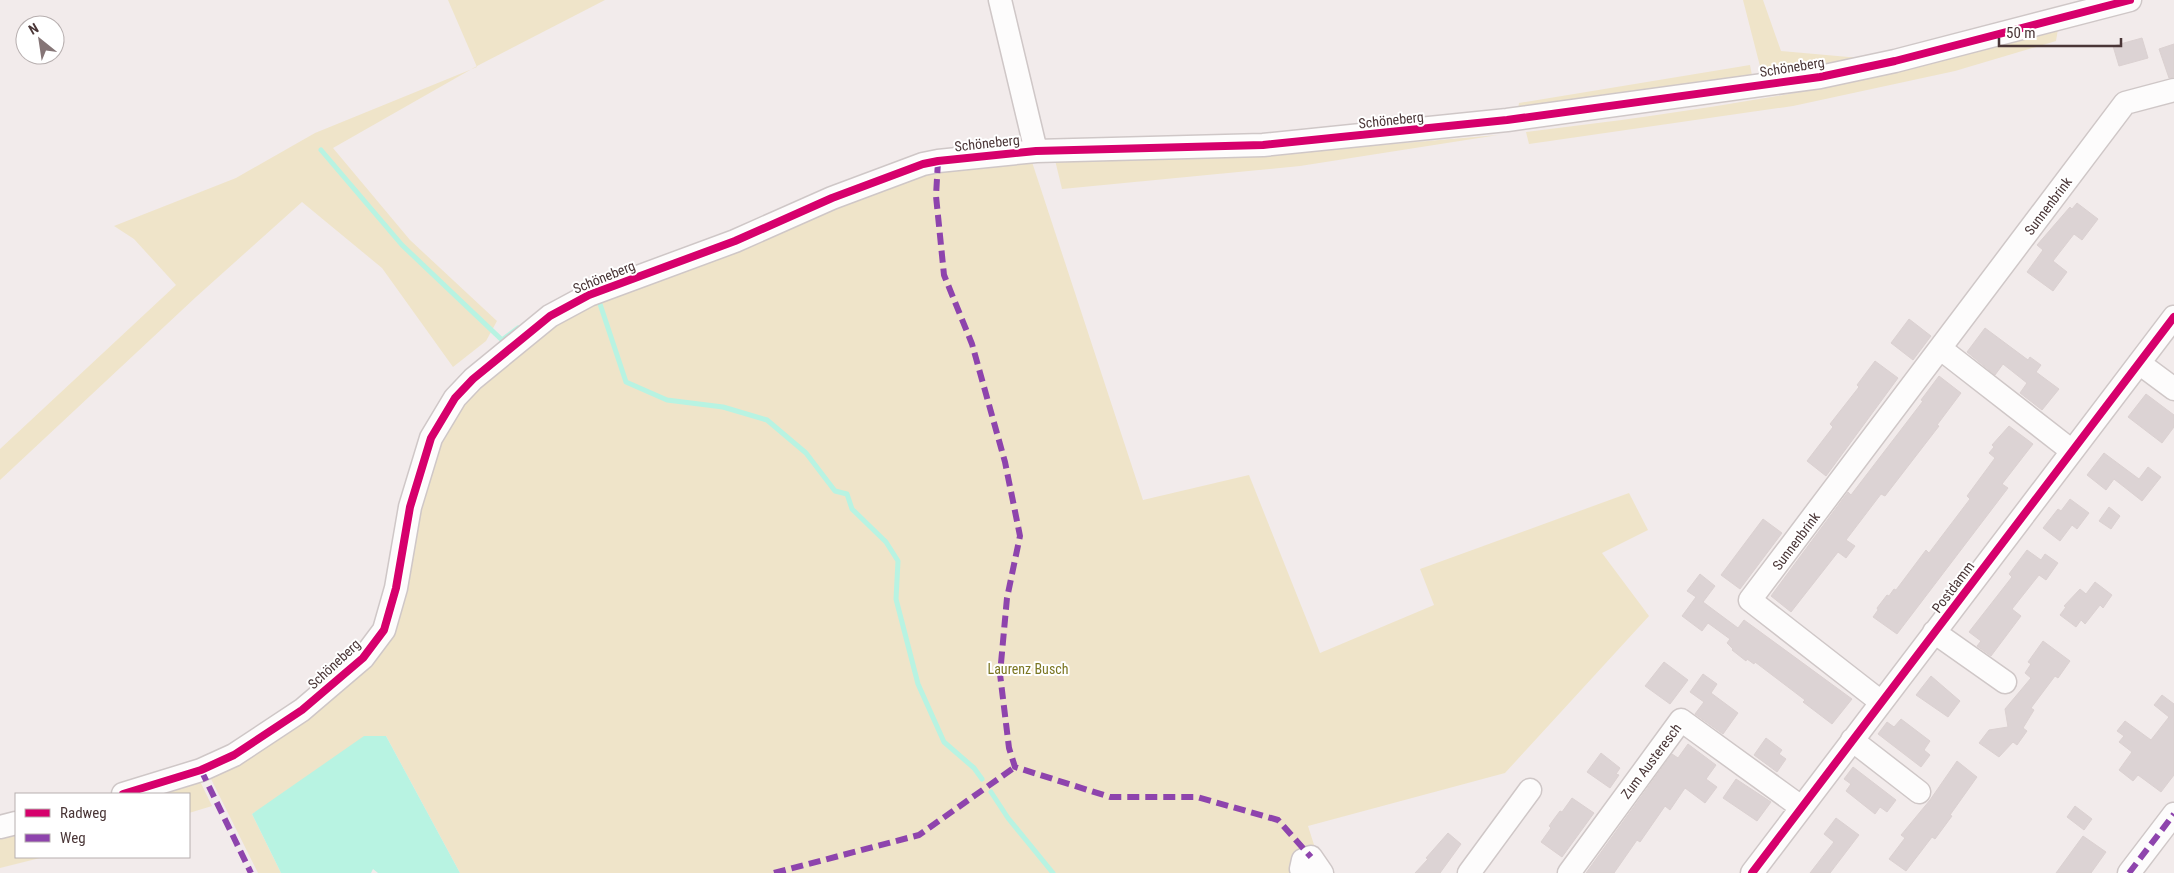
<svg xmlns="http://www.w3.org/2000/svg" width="2174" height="873" viewBox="0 0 2174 873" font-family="'Roboto Condensed',sans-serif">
<rect width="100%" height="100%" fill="#f2ebeb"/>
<path fill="#efe4c9" d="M 448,0 L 605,0 L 477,66 L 333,148 L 410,240 L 497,321 L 486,341 L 453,367 L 382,268 L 302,202 L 196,297 L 0,480 L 0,449 L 176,285 L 134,239 L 114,226 L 236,178 L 315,133 L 477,67 Z
M 1743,0 L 1763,0 L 1781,51 L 1860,58 L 1828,71 L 1762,74 Z
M 2058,29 L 2056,41 L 1955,71 L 1793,106 L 1529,144 L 1526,132 C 1629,120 1732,105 1833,86 C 1909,71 1983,49 2058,29 Z
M 1750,65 L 1753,81 L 1517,115 L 1519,103 Z
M 1498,135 L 1300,166 L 1062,189 L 1055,160 L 1287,153 Z
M 1032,162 L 1143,500 L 1249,475 L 1320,653 L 1434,605 L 1420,569 L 1629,493 L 1648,530 L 1602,553 L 1649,616 L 1505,773 L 1308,826 L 1323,873 L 460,873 L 386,736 L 252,814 L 281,873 L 258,873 L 209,775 L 364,667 L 417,515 L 437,443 L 477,383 L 513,350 L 601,296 L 863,195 L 937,172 Z
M 199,779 L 212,806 L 189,813 L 189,794 L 149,794 Z
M 16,835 L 16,857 L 44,857 L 0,868 L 0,837 Z"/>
<path fill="#b8f3e2" d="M 364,736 L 386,736 L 460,873 L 378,873 L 373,869 L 371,873 L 281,873 L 252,814 Z"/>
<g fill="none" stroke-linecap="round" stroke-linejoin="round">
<path stroke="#b8f3e2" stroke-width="5" d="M 321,150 L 402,245 L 502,340 L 518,328
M 598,298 L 626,382 L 667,400 L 723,407 L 767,420 L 806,453 L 835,491 L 847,494 L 852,509 L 886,542 L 898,561 L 896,599 L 918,684 L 944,742 L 974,768 L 982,779
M 991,792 L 1008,818 L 1053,873"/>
</g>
<path fill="#dcd3d4" stroke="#dbd1d1" d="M 2142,38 L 2148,58 L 2119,66 L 2113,46 Z
M 2174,44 L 2174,77 L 2169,78 L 2159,49 Z
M 2077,203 L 2098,219 L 2082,240 L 2074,234 L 2053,261 L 2067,272 L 2053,291 L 2027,272 L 2043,250 L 2037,245 L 2070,207 L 2072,209 Z
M 1909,319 L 1931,336 L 1913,360 L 1891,343 Z
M 1985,328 L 2028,360 L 2030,357 L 2041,365 L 2036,372 L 2059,389 L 2042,410 L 2020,393 L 2027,383 L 2003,364 L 1995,375 L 1967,352 Z
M 1875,361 L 1898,378 L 1826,476 L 1807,461 L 1833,427 L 1830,424 L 1859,387 L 1857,385 Z
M 1939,376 L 1961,393 L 1937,425 L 1939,426 L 1885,496 L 1881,494 L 1846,540 L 1855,546 L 1846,558 L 1838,552 L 1791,612 L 1771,596 L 1848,492 L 1851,495 L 1923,401 L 1921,400 Z
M 2146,394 L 2174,415 L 2174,427 L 2162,443 L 2128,417 Z
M 2009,426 L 2033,444 L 2002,484 L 2008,488 L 1897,634 L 1873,617 L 1878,610 L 1877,608 L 1887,595 L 1889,596 L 1894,589 L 1896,590 L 1926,550 L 1929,553 L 1970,499 L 1967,496 L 1995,458 L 1989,453 L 1994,447 L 1992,445 Z
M 2104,453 L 2139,479 L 2148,467 L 2161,477 L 2142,501 L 2114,479 L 2106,490 L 2087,475 Z
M 2070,499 L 2089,513 L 2077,529 L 2072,525 L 2060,541 L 2043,528 L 2058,509 L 2061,511 Z
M 2109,507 L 2120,516 L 2111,529 L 2099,521 Z
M 1763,519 L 1782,533 L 1740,589 L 1721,575 Z
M 2027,550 L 2041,560 L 2045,554 L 2058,563 L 2046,580 L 2039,575 L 2012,609 L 2021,616 L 1991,656 L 1977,646 L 1981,641 L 1969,632 L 2012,577 L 2009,574 Z
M 1700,574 L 1715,586 L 1703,602 L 1738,628 L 1744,620 L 1852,699 L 1832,724 L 1803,702 L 1805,700 L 1755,662 L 1754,664 L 1747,659 L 1746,661 L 1732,650 L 1733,649 L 1727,643 L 1730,639 L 1708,623 L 1702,631 L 1682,616 L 1696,597 L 1687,591 Z
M 2095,582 L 2112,595 L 2103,608 L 2100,605 L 2085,624 L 2081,620 L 2076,627 L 2060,615 L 2066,607 L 2064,606 L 2080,589 L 2086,594 Z
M 2043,641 L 2070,661 L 2058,678 L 2055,676 L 2031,708 L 2034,710 L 2023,728 L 2027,731 L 2017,745 L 2013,742 L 1999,757 L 1979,743 L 1989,730 L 2008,727 L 2005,709 L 2031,678 L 2025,673 L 2031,664 L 2028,662 Z
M 1664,662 L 1688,680 L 1670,704 L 1645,686 Z
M 1703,674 L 1717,684 L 1711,693 L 1738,713 L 1723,734 L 1695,714 L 1704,702 L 1690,692 Z
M 1931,676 L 1960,701 L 1948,717 L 1916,695 Z
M 2162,695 L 2174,704 L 2174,775 L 2161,792 L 2138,775 L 2133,781 L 2119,770 L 2132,752 L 2119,742 L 2124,736 L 2117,731 L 2125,721 L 2151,740 L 2169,717 L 2154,705 Z
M 1901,719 L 1930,741 L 1924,750 L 1930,755 L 1921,767 L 1878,734 L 1887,722 L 1894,727 Z
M 1766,738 L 1782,750 L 1779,754 L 1786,759 L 1777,772 L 1754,755 Z
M 1688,744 L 1716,765 L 1706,779 L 1717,787 L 1705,803 L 1685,788 L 1670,810 L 1665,806 L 1640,842 L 1637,840 L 1614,873 L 1586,873 L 1672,754 L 1678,758 Z
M 1601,753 L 1620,768 L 1616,774 L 1619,775 L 1610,788 L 1587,772 Z
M 1957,761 L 1977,777 L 1950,815 L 1952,816 L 1935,839 L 1932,837 L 1906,871 L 1889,859 L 1905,838 L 1901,835 L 1930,800 Z
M 1853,767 L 1896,800 L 1887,812 L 1880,807 L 1875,814 L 1846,791 L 1851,784 L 1844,779 Z
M 1736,779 L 1771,802 L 1757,821 L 1723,798 Z
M 1572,798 L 1594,813 L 1562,857 L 1541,842 L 1551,828 L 1549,826 L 1554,819 L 1560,811 L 1562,812 Z
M 2075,806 L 2092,819 L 2084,830 L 2067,817 Z
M 1836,818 L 1859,835 L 1830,873 L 1810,873 L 1834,842 L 1824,834 Z
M 1448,833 L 1461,844 L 1440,873 L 1415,873 L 1428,859 L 1426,858 Z
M 2083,836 L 2106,852 L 2091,873 L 2056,873 Z"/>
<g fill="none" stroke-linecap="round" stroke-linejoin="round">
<g stroke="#cfc7c7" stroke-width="25">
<path id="minor" d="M 1000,0 L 1036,151
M 1941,349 L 2072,451
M 2139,363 L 2174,389
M 1934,632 L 2005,682
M 1881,702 L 1750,600 L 2125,103 L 2174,90
M 1852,740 L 1919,792
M 123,794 L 201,770 L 234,755 L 302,710 L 363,658 L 384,630 L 396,588 L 410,507 L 431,438 L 455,398 L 473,379 L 550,316 L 589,295 L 735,241 L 832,198 L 923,164 L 938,161 L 1036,151 L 1263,145 L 1507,120 L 1820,77 L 1895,61 L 2130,0
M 0,827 L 16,823
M 1303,873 L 1301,869 L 1303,860 L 1311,857 L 1322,873
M 1469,873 L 1530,790
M 1569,873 L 1681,720 L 1801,807
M 1752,873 L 2174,317
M 2129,873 L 2174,814"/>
</g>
<use href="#minor" stroke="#fdfcfc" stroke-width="22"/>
<path stroke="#8e44ad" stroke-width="6" stroke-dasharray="12 6" stroke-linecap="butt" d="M 938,161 L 936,196 L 944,275 L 972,344 L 1005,462 L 1020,536 L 1007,598 L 1000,674 L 1009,748 L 1015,767 L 1110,797 L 1197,797 L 1278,820 L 1311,857
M 201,770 L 251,873
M 774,873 L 919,835 L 1015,767
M 2129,873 L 2174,814"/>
<g stroke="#fff" stroke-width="11">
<path id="cycleway" d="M 123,794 L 201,770 L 234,755 L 302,710 L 363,658 L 384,630 L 396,588 L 410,507 L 431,438 L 455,398 L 473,379 L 550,316 L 589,295 L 735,241 L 832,198 L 923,164 L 938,161 L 1036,151 L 1263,145 L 1507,120 L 1820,77 L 1895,61 L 2130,0
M 1752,873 L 2174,317"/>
</g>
<use href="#cycleway" stroke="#d6006c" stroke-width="8"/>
</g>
<g text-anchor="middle" stroke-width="4" stroke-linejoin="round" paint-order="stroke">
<g font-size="14" fill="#4a3637" stroke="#fff">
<text transform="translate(1792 67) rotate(-9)" y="5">Schöneberg</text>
<text transform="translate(1391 120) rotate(-6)" y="5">Schöneberg</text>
<text transform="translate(987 143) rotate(-6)" y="5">Schöneberg</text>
<text transform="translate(2048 206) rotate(-53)" y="5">Sunnenbrink</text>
<text transform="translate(604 277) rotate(-22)" y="5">Schöneberg</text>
<text transform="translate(1796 541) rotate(-53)" y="5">Sunnenbrink</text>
<text transform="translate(1953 587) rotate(-53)" y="5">Postdamm</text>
<text transform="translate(334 664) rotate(-43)" y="5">Schöneberg</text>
<text transform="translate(1651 761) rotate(-53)" y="5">Zum Austeresch</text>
</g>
<g font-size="14" fill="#7b7622" stroke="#fff">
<text x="1028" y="674">Laurenz Busch</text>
</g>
</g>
<rect x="15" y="793" width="175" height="65" fill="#ffffff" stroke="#b7afaf"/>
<rect x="25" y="809" width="25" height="8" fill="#d6006c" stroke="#b7afaf"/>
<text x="60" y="818" font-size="15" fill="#4a3637">Radweg</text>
<rect x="25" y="834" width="25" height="8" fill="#8e44ad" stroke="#b7afaf"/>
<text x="60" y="843" font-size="15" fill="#4a3637">Weg</text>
<g transform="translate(40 40) rotate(330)"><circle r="24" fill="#ffffff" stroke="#b7afaf"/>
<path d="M0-4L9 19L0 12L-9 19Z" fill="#857576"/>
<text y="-8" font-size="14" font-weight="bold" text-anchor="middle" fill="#4a3637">N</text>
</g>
<path d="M1999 38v8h122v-8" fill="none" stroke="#4a3637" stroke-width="2.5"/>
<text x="2006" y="38" font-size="15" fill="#4a3637" stroke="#ffffff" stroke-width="4" paint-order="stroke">50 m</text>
</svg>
